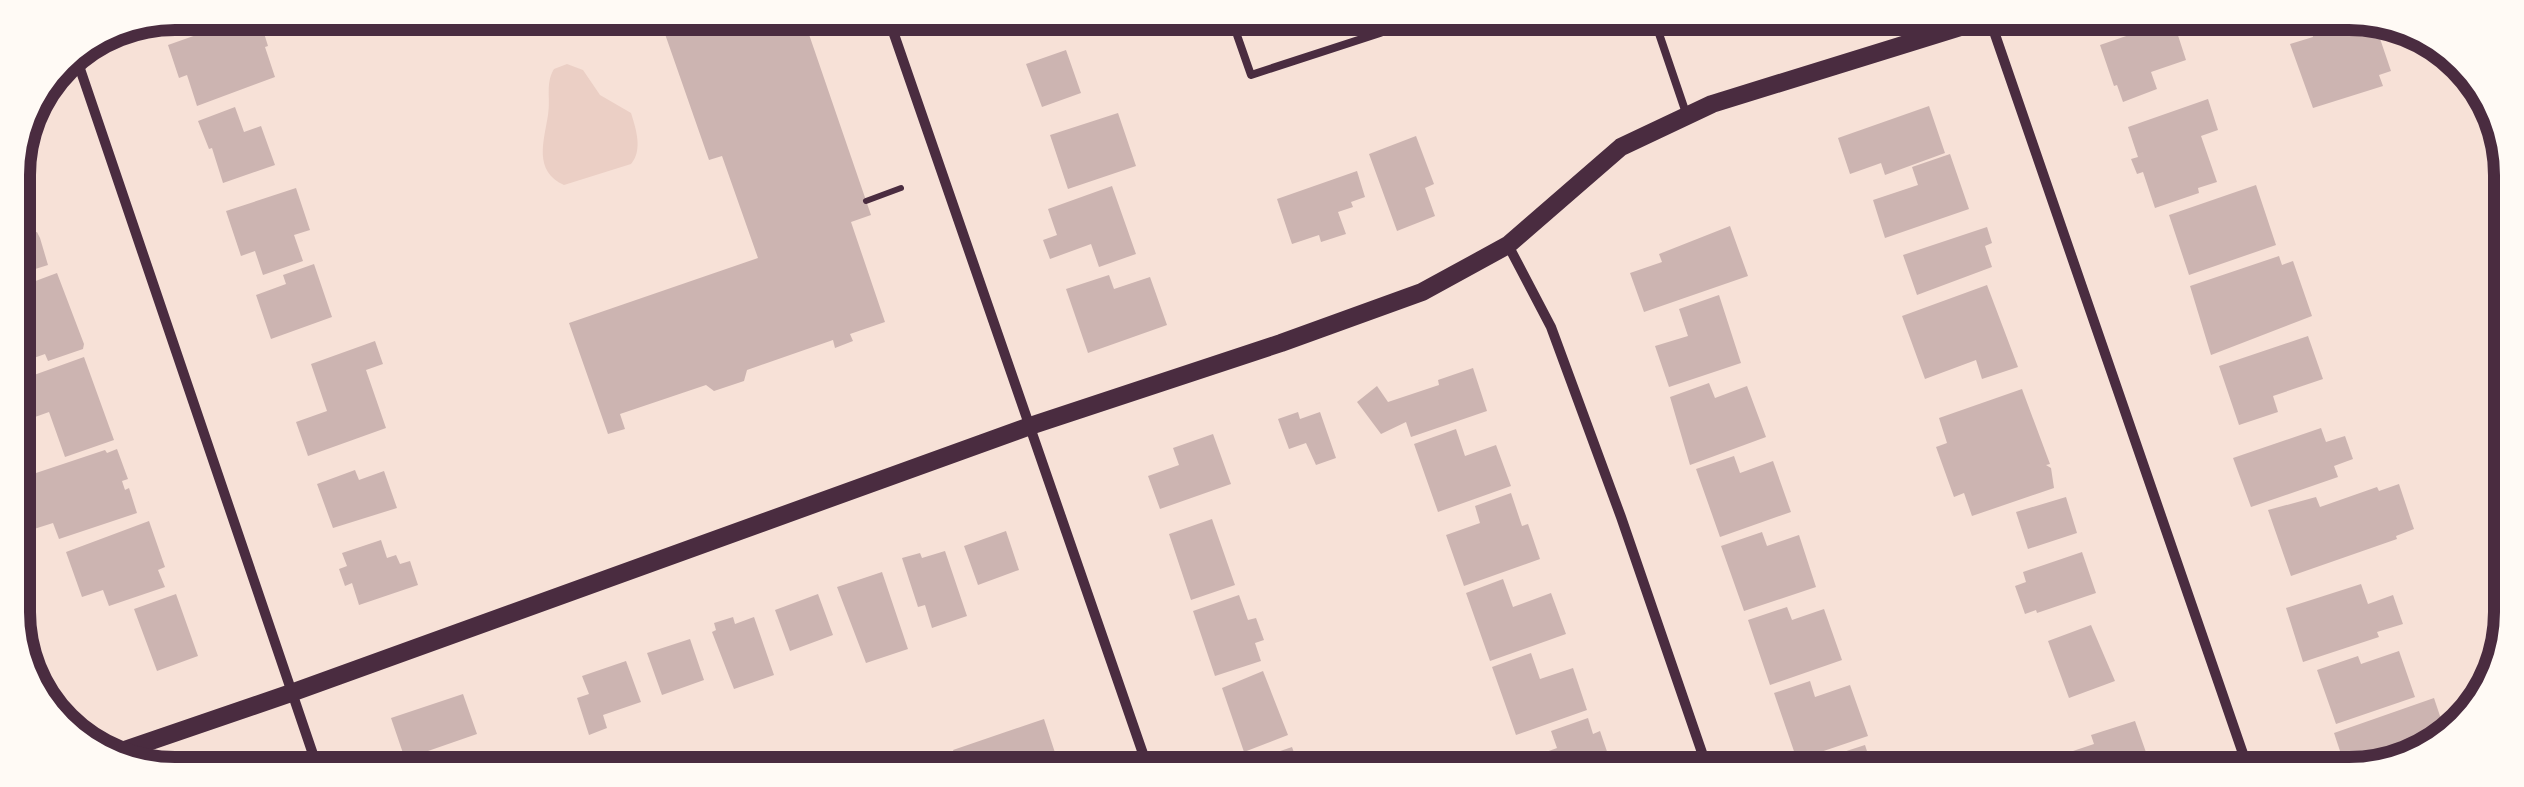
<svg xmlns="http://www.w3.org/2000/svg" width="2524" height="787" viewBox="0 0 2524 787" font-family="'Golos Text',sans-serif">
<rect width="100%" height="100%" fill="#f7e1d7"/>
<path fill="#ebcfc5" d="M 567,64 L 583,70 L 600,95 L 631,113 C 636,129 643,150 631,164 L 564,185 C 533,171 544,141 548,115 C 551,98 545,84 554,69 Z"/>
<path fill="#ccb4b1" d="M 175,12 L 211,13 L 170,28 L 166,16 Z
M 658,14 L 734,14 L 736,20 L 753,14 L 802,14 L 871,215 L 851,222 L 885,322 L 850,334 L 853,341 L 835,348 L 833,340 L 747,370 L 744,381 L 714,391 L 706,385 L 620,414 L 625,429 L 608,434 L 569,323 L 758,258 L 722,156 L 709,160 Z
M 253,15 L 259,32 L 263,30 L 268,46 L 265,47 L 275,77 L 197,106 L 187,75 L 179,78 L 168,45 Z
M 1005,15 L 1072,15 L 1013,36 Z
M 2339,18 L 2343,26 L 2373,18 L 2391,71 L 2379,75 L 2383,86 L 2313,108 L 2290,44 L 2313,37 L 2311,28 Z
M 2173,20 L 2186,60 L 2151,72 L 2157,89 L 2123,102 L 2117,85 L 2114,86 L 2100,45 Z
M 1066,50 L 1081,93 L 1042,107 L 1026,64 Z
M 2208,99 L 2218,130 L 2201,136 L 2217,182 L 2198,188 L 2199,193 L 2155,208 L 2143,172 L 2137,174 L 2131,159 L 2138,157 L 2128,127 Z
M 1929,106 L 1945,153 L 1885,175 L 1881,163 L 1850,174 L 1838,138 Z
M 235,107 L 244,132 L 261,126 L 275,165 L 223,183 L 212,148 L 209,149 L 198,121 Z
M 1118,113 L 1136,166 L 1068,189 L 1050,135 Z
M 1416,136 L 1434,184 L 1425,188 L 1435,216 L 1397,231 L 1369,154 Z
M 1950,154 L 1969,209 L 1885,238 L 1873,200 L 1918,185 L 1912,167 Z
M 1357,171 L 1365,197 L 1351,202 L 1353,207 L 1338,212 L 1346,234 L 1321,242 L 1319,235 L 1292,244 L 1277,199 Z
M 16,175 L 18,181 L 22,179 L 29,201 L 24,208 L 29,219 L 13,225 L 13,176 Z
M 2256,185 L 2276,245 L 2189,275 L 2169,215 Z
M 1112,186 L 1136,254 L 1099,267 L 1091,244 L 1050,259 L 1043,240 L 1057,235 L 1048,209 Z
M 296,188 L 310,230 L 294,235 L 303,261 L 263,275 L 255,251 L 241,256 L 226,211 Z
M 30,222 L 33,233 L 37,232 L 40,238 L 48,265 L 13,276 L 13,227 Z
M 1730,226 L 1748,276 L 1644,312 L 1630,273 L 1662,262 L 1659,254 Z
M 1987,227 L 1992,243 L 1985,246 L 1992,267 L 1917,295 L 1903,255 Z
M 2279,256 L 2282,265 L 2293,261 L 2312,316 L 2211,355 L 2190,286 Z
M 314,264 L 332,317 L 271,339 L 256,295 L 286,284 L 283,275 Z
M 57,273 L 84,344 L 83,349 L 48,361 L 45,354 L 14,365 L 14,289 Z
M 1109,275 L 1114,289 L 1150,277 L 1167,325 L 1088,353 L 1066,289 Z
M 1987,285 L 2018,367 L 1982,379 L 1976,360 L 1925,379 L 1902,316 Z
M 1719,295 L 1741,363 L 1669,387 L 1655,346 L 1688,336 L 1679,309 Z
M 2308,336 L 2323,379 L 2273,396 L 2278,412 L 2239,425 L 2219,366 Z
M 375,341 L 383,364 L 366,370 L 386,428 L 308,456 L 296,422 L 327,411 L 311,364 Z
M 84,357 L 114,440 L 65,457 L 49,412 L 18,423 L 14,413 L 14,377 L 32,370 L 34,375 Z
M 1473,368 L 1487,411 L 1411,437 L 1406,422 L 1381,434 L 1357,402 L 1377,386 L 1388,402 L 1439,385 L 1438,380 Z
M 1709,383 L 1715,398 L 1747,386 L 1766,437 L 1690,465 L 1670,397 Z
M 2022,389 L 2050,464 L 2046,465 L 2051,468 L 2054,488 L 1972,516 L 1964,493 L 1954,497 L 1936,447 L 1947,443 L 1939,418 Z
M 1298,412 L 1300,419 L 1320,412 L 1336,458 L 1316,465 L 1306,443 L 1289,449 L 1278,419 Z
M 2321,428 L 2326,442 L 2345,436 L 2353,459 L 2334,466 L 2338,477 L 2251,507 L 2233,458 Z
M 1456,429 L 1465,456 L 1496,445 L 1511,486 L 1438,512 L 1414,444 Z
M 1213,434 L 1231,484 L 1160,509 L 1148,476 L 1179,465 L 1173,448 Z
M 117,449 L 128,479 L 122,481 L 125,490 L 129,488 L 137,513 L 59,539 L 53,523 L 34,529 L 19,484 L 31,480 L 30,475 L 105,450 L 107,453 Z
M 1734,456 L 1740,473 L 1773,461 L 1791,512 L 1720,537 L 1696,469 Z
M 355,470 L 359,480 L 384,471 L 397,508 L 333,528 L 317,484 Z
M 2399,484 L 2414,529 L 2396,536 L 2397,539 L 2291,576 L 2268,510 L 2316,497 L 2320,507 L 2377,487 L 2379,491 Z
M 1511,493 L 1522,526 L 1528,524 L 1540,559 L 1464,586 L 1446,535 L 1480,523 L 1475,506 Z
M 2066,497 L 2077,533 L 2028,549 L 2016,512 Z
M 1212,519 L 1235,585 L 1191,600 L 1169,534 Z
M 149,521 L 165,567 L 158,570 L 165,587 L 109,606 L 103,590 L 82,597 L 66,552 Z
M 1006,531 L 1019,570 L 978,585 L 964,546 Z
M 1762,532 L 1767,546 L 1799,535 L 1816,587 L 1744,611 L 1721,546 Z
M 381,540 L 387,558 L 396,555 L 400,564 L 410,561 L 418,585 L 359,605 L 352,583 L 345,586 L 339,569 L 347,566 L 342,553 Z
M 945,551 L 967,616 L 932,628 L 925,605 L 918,607 L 902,558 L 920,553 L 922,558 Z
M 2082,552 L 2096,593 L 2037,613 L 2036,610 L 2025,614 L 2015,586 L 2026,582 L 2023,572 Z
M 882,572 L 908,649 L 866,663 L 837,587 Z
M 1503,579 L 1513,607 L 1551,593 L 1566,634 L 1490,661 L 1466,593 Z
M 2361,584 L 2368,604 L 2393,595 L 2403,624 L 2377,632 L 2379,637 L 2303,662 L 2286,608 Z
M 176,594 L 198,656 L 157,671 L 134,609 Z
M 818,594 L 833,635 L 790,651 L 775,610 Z
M 1239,595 L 1248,620 L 1256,618 L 1264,640 L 1255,643 L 1261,661 L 1215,676 L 1193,611 Z
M 1787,607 L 1792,620 L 1824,609 L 1842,660 L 1770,685 L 1748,620 Z
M 733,617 L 735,624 L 754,617 L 774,675 L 734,689 L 712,632 L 716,630 L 714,623 Z
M 2091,625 L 2115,681 L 2069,698 L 2048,641 Z
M 690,639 L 704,680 L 662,695 L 647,653 Z
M 2399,651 L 2415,697 L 2336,724 L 2317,670 L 2358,656 L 2361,664 Z
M 1531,653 L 1540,679 L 1573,668 L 1587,710 L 1516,735 L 1492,667 Z
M 626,661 L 641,702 L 603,715 L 607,728 L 589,735 L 577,698 L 589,694 L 582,676 Z
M 1263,671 L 1288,735 L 1244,752 L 1222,688 Z
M 1810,681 L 1815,697 L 1850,685 L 1868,736 L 1797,760 L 1774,693 Z
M 463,694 L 477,734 L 405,759 L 391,718 Z
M 2434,698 L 2448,740 L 2359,774 L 2347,772 L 2334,733 Z
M 1588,718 L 1593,734 L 1600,731 L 1614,772 L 1529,772 L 1524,760 L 1557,748 L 1551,731 Z
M 1044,719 L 1061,771 L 960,771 L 953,750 Z
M 2135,721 L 2148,758 L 2129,765 L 2132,774 L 2051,773 L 2046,760 L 2094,744 L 2091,735 Z
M 1865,745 L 1874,773 L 1803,773 L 1800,766 Z
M 1292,747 L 1301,772 L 1248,771 L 1245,763 Z"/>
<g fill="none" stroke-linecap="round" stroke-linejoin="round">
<path stroke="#4a2c40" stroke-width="6" d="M 866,201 L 901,188"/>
<path stroke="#4a2c40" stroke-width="8" d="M 1230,15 L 1251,75 L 1380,33 L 1374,16
M 1653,16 L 1687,116"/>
<path stroke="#4a2c40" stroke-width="10" d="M 887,14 L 1149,771
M 1989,17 L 2250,774
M 75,54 L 318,769
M 1508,245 L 1551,327 L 1621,517 L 1709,773"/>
<path stroke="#4a2c40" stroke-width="18" d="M 110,755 L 291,693 L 1030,426 L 1281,343 L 1422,292 L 1508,245 L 1621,147 L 1712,104 L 1993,17"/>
</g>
<path d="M0 0H2524V787H0ZM175 30H2349A145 145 0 0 1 2494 175V612A145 145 0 0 1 2349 757H175A145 145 0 0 1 30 612V175A145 145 0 0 1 175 30Z" fill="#fffaf5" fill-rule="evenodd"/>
<path fill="none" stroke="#4a2c40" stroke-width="12" d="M175 30H2349A145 145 0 0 1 2494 175V612A145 145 0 0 1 2349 757H175A145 145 0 0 1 30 612V175A145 145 0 0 1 175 30Z"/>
</svg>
